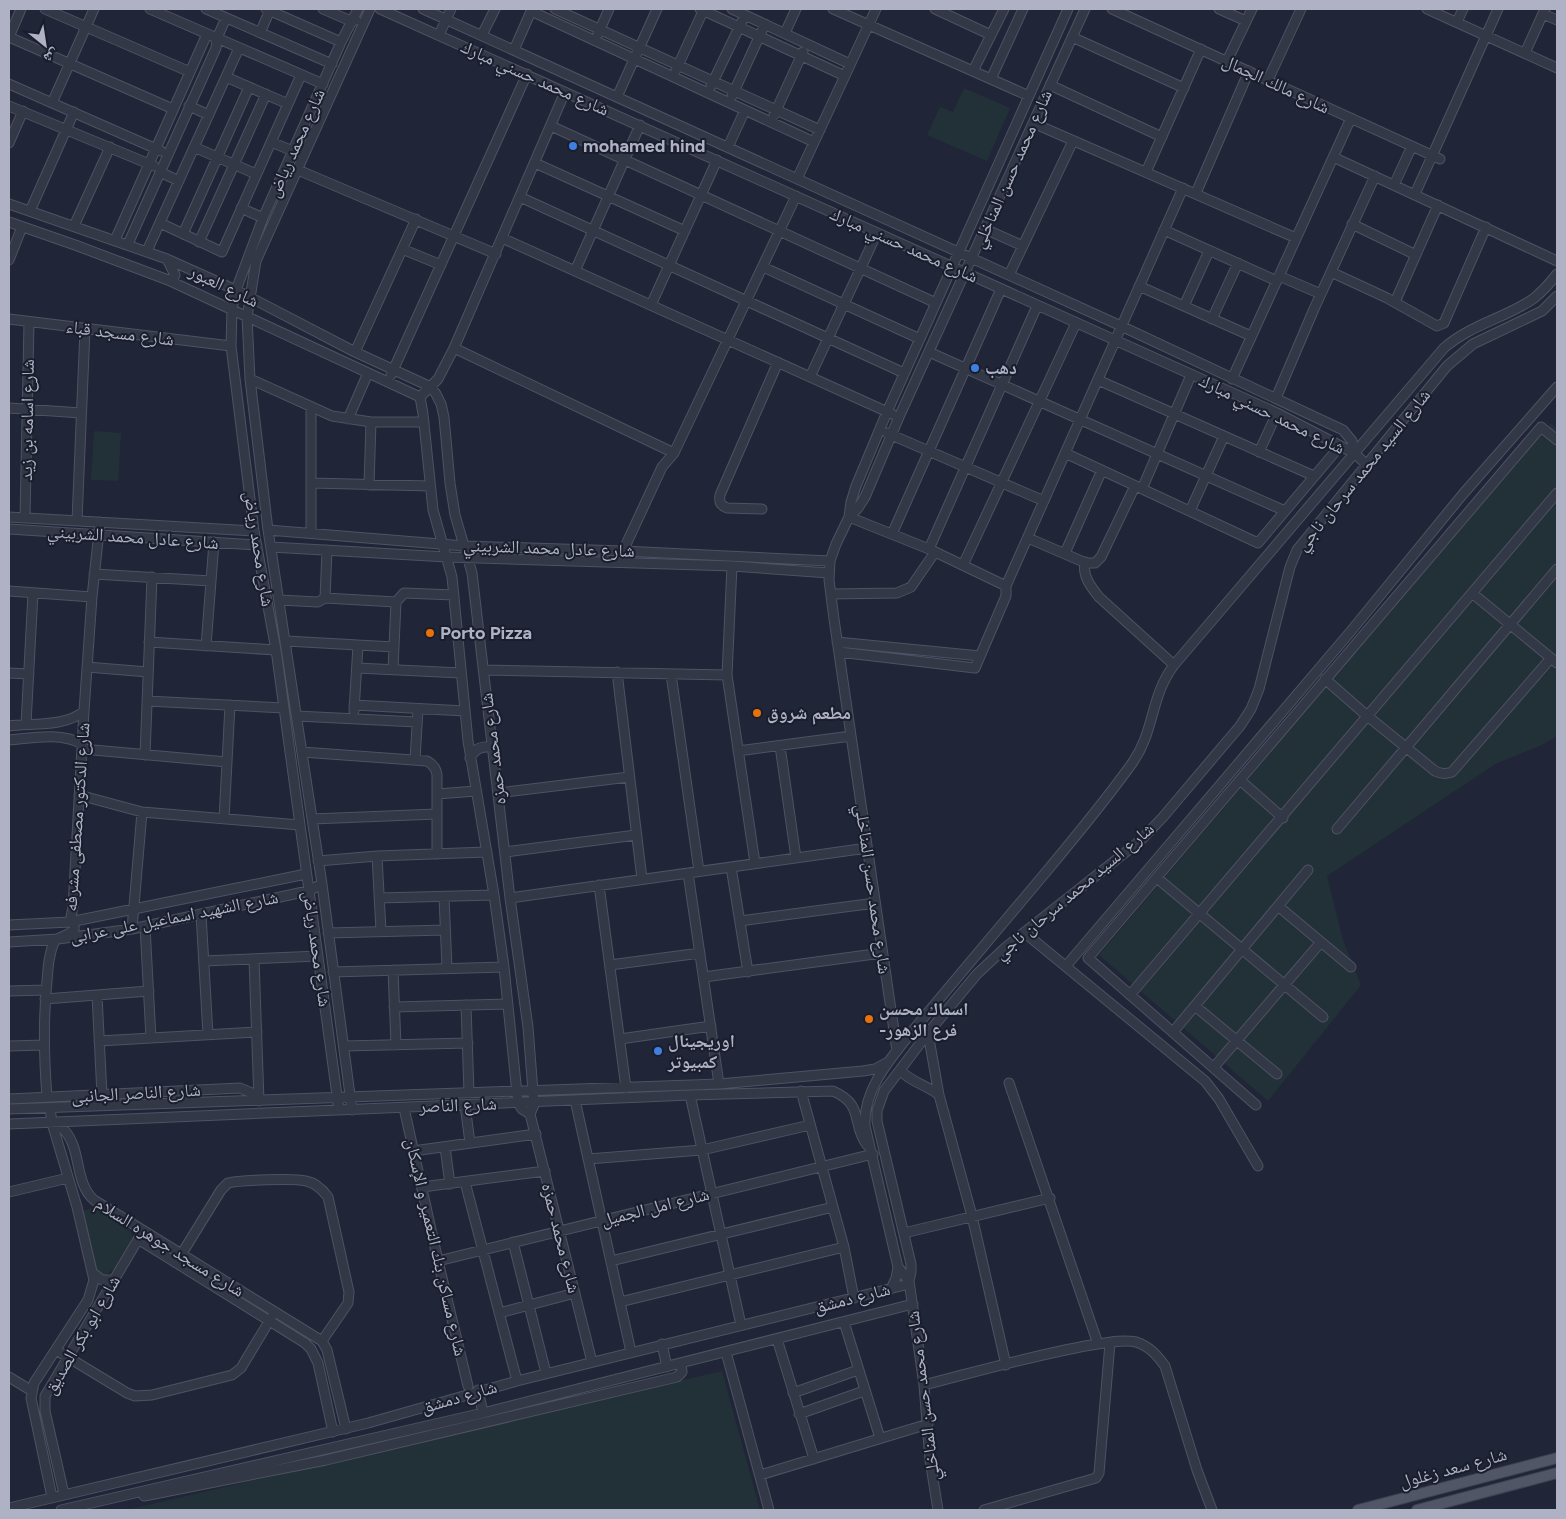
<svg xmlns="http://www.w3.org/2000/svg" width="1566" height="1519" viewBox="0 0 1566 1519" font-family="Figtree,'Noto Naskh Arabic',sans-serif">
<rect width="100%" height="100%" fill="#202537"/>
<path fill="#223138" d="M 964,88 L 1010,108 L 987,161 L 927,135 L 940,107 L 953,112 Z
M 1551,423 L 1557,429 L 1557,736 L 1542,745 L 1497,763 L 1327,876 L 1343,940 L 1361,985 L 1268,1101 L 1099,955 Z
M 94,431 L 121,433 L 118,481 L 91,480 Z
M 91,1208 L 102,1212 L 131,1232 L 133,1237 L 114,1269 L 105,1276 L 102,1276 L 97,1271 L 84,1216 L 84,1211 Z
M 722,1371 L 760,1510 L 126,1510 Z"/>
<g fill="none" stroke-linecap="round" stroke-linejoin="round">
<g stroke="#4e5262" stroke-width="11">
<path id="minor" d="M 45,9 L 190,72
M 150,9 L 323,84
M 206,9 L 332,64
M 266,9 L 341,42
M 323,9 L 351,21 L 356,20
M 380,9 L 1277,413 L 1354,453 L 1366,464
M 423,9 L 1121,326 L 1343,430 L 1352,441 L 1354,453
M 555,9 L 820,130
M 700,9 L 845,76
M 732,9 L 850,64
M 833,9 L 1029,96
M 935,9 L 991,35
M 1112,9 L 1440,159
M 1219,9 L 1246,21
M 1427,9 L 1557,68
M 531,11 L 814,142
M 1543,14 L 1557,20
M 1457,22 L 1463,9
M 260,33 L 270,10
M 785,33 L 796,9
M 598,34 L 609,9
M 439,35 L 451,9
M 482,35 L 495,9
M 9,37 L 173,109
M 9,37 L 21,9
M 1072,37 L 1184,88
M 514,50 L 532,9
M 1525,53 L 1545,9
M 1227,61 L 1252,9
M 676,70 L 704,9
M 973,71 L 1004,9
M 226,77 L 288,104
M 991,79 L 1023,9
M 1268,80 L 1301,9
M 9,84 L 161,151
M 1050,85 L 1162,137
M 711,86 L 745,15
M 732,96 L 765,24
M 617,97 L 657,9
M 52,103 L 94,9
M 9,106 L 154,166
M 189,106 L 209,115
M 774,115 L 803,52
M 1033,123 L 1296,238
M 551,126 L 936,303
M 271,142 L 293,151
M 9,143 L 23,111
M 194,147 L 256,174
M 728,147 L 745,110
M 1333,157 L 1557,261
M 535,163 L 685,231
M 298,170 L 496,254
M 160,172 L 179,181
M 1146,172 L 1201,49
M 797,179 L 876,9
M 1394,185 L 1412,146
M 1196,193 L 1249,71
M 1415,194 L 1498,9
M 520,197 L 904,373
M 9,204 L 167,259 L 236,290 L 355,352 L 431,387 L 436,394 L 441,404 L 444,417 L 450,483 L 455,515 L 472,573 L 510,898 L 528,1027 L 534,1105 L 530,1114 L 592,1362
M 241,208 L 263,218
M 30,211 L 74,112
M 9,222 L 75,245 L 168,280 L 420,397
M 160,223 L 222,252 L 301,75
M 1352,224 L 1416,255
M 74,226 L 110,147
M 985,229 L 1023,246
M 1164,230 L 1277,281
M 183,234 L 249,87
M 502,238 L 892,414
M 115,240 L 207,34
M 199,242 L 266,94
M 128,244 L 216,48 L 217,38 L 226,18
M 402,249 L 441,265
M 147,251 L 239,48
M 167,259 L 175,275 L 173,279 L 168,280
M 9,260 L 22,227
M 763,267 L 920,339
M 575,271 L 640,125
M 1331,272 L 1387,298 L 1437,326 L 1444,323 L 1486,227
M 1009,275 L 1073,141
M 1279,276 L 1321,294
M 1139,286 L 1251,336
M 1395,302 L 1438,205
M 651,305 L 717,160
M 1184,306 L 1209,251
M 9,319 L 231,346
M 1212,319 L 1238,263
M 454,348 L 674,453
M 355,352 L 416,219
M 929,352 L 1285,511
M 391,375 L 527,74
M 810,377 L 877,233
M 250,379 L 332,416 L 371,422 L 424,422
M 1232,379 L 1351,118
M 1098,380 L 1314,476
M 420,397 L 423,414 L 433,510 L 452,577 L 468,741 L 494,895 L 504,967 L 518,1103 L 522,1109 L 530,1114
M 420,397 L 438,379 L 454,348 L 565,92
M 1276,398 L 1314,309 L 1375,176
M 311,407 L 311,533
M 9,408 L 81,413
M 348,419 L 368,373
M 887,433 L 1044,501
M 1259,452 L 1277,413
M 1065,453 L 1258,543 L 1340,446
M 312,483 L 430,486
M 369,485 L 371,422
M 1142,489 L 1191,375
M 762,509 L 727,508 C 720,505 719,502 720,495 L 778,362
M 1190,511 L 1224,436
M 9,517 L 254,531
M 849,517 L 858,508 L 865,497 L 899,417 L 1085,9
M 849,517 L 929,549 L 1006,586
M 25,518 L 29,322
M 77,521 L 85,329
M 9,529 L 257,545
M 268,530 L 465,546 L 623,551 L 830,561
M 892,534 L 1001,289
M 1028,538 L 1086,563 L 1095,563 L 1101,557 L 1135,486
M 271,547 L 447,557 L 732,566 L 829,573
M 929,549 L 1037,306
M 623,551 L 662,467 L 674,453 L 796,196
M 1065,553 L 1102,470
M 1085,562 C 1082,576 1091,587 1099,597 L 1174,665
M 963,565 L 1076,323
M 732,566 L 727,675 L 755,863
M 94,574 L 211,581
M 9,591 L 92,597
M 1472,593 L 1551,658
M 831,594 L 897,593 L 911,587 L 935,552
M 325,598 L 327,550
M 279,600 L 318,602 L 325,598 L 396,602
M 286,641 L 394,647
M 149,642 L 276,650
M 837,642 L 980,656
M 206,646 L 214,542
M 839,652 L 975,668 L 1006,596 L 1006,586 L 1183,188
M 87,667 L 148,672
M 357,668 L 461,673
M 393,669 L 396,602 L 404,593 L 454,595
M 484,670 L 727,675
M 617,672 L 642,879
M 9,673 L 29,674
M 671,674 L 699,871
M 1325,679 L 1365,714 L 1435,771 C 1442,774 1445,774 1452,772 L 1551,658 L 1557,663
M 147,701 L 284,708
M 354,705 L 465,711
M 354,711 L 358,645
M 297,716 L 417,722
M 26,724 L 33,593
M 9,726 C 32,723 66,727 84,711
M 9,740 C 32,738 61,732 82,744
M 780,746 L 796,858
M 82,749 L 227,762
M 738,751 L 851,736
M 302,752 L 427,761 C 433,764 436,768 437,775 L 437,854
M 145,755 L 152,577
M 470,758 C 475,748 483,745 493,748
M 415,760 L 418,709
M 1240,780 L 1283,818
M 498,793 L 629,777
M 437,794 L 476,791
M 79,795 L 142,812 L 300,825
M 224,819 L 230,705
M 312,819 L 437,814
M 1337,829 L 1557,569
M 505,852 L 636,835
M 377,856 L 381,931
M 318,861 L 377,856 L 487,852
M 731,867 L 748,972
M 688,873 L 719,1084
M 1157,878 L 1323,1017
M 599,885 L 626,1088
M 444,897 L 447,968
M 379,898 L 494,895
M 510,898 L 867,848
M 201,914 L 208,1035
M 740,921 L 875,903
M 9,925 L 70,922 L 306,874
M 145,926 L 151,1038
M 132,929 L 142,812
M 328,933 L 445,930
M 1025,933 L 1205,1081 L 1219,1099 L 1258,1166
M 9,942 L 58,939 L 132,929 L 308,891 L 322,884
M 1321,942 L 1351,967
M 254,959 L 259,1101
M 204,961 L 318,956
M 610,965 L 700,953
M 1066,966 L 1351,631 L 1463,494 L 1557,387
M 393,970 L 396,1045
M 333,972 L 504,967
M 704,977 L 882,953
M 9,991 L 46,990
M 97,995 L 102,1095
M 1130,995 L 1557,493
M 45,999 L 149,991
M 466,1005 L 469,1093
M 1195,1006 L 1277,1074
M 394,1007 L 508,1004
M 1173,1032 L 1308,870
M 928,1033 L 939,1095 L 972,1216 L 1006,1365
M 620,1039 L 711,1026
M 99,1041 L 257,1032
M 9,1046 L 44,1045
M 344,1046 L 468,1043
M 897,1051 L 834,619 L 829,580 L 830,561 L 836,544 L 849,517 L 851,502 L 856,486 L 887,412 L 1068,9
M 1214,1067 L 1321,942 L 1278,906
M 900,1070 C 910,1082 927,1085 939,1095
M 1009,1083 L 1098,1344
M 801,1091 L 844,1247 L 854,1298
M 690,1095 L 741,1325
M 47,1097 C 44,1059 43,1020 47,981 C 48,967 49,953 55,940 L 68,934 L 74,930 L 74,925 L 70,922 L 73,907 L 84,711 L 92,597 L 100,522
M 9,1099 L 240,1088 L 252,1093 L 259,1101
M 575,1100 L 631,1352
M 465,1105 L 470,1143
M 1256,1105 L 1088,958 L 1541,427 L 1557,440
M 50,1108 L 52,1123 L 77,1207 L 94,1280 L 88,1300 L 34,1383 L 31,1398 L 52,1497
M 404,1108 L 438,1261 L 468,1386
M 9,1109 L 719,1084 L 863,1071 L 875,1069 L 888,1062
M 339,1110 L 284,708 L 276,650 L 254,531 L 231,346 L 232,309 L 236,290 L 263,218 L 341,42 L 358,9
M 352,1110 L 322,884 L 268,530 L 250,379 L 247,317 L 256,261 L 370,9
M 52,1123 C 56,1125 62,1127 65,1131 C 82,1151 74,1182 94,1200 L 322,1341 L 327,1350 L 346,1429
M 9,1124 L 690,1095 L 833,1091 C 865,1105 851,1124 867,1145
M 445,1147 L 450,1184
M 413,1151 L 536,1134
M 588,1159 L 702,1150 L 810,1125
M 465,1182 L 517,1381
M 422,1187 L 545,1171
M 9,1192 L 68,1178
M 904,1233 L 1050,1198
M 138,1239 L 305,1343 L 311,1349 L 318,1363 L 333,1432
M 513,1242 L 546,1373
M 438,1261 L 873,1154
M 611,1261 L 833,1207
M 176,1263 L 221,1190 L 228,1183 C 239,1180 295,1178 306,1181 C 316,1183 322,1189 328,1197 L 349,1292 L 348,1303 L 322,1341
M 93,1273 L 102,1280 L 114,1280
M 909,1281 L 898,1267 L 865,1126 C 863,1088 892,1057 914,1029 C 958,977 1002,925 1046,872 C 1076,836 1106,800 1133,762 C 1155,730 1150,697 1174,665 L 1444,348 C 1470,325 1505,318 1533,299 C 1542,292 1550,283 1557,274
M 891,1289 L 896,1278 L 898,1267
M 620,1302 L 844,1247
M 499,1313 L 575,1293
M 844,1322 L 880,1438
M 777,1339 L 814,1459
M 662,1344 L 667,1367
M 56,1350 L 127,1393 L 135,1396 L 152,1395 L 232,1375 L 241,1368 L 271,1318
M 726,1352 L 769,1510
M 9,1377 L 32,1391
M 924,1385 C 979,1371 1034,1355 1091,1345 C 1105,1343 1122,1339 1136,1342 C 1149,1346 1157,1355 1165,1366 L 1197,1470 L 1212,1510
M 478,1390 L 483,1413
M 793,1393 L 858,1370
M 799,1414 L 864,1391
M 760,1475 L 928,1424
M 64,1494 L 45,1411 L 45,1396 L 143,1231
M 144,1496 L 326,1460 L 677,1377 L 682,1372 L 681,1363
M 9,1508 L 368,1423 L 517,1381 L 909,1284
M 61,1510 L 483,1413 L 913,1304
M 938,1510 L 930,1460 L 924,1385 L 909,1281 L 911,1272 L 911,1264 L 877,1121 L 877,1111 L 884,1091 L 928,1033 L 977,974 L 1006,947 L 1141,840 L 1163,817 L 1240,726 L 1251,709 L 1259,689 L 1290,567 L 1297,550 L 1447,366 L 1473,344 L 1542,311 L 1557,296
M 984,1510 L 1096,1478 L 1099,1473 L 1110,1343"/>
</g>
<g stroke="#3d4151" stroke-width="12">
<path id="major" d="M 1358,1510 L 1557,1458
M 1417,1510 L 1557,1473"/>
</g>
<use href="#minor" stroke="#333847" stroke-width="9"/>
<use href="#major" stroke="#515667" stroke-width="10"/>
</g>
<g fill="#3f7fe0" stroke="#191d2c" stroke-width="2">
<circle cx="573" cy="146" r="5"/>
<circle cx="975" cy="368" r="5"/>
<circle cx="658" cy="1051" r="5"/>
</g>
<g fill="#e8710a" stroke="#191d2c" stroke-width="2">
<circle cx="430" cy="633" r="5"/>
<circle cx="757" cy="713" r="5"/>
<circle cx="869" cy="1019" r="5"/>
</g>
<g text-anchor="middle" stroke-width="4" stroke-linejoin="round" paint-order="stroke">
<g font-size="18" fill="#aeb2c4" stroke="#191d2c">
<text transform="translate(535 78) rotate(24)" y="6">شارع محمد حسني مبارك</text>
<text transform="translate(1276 84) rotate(25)" y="6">شارع مالك الجمال</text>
<text transform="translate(296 143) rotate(-66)" y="6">شارع محمد رياض</text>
<text transform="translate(1012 169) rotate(-66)" y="6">شارع محمد حسن المناخلي</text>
<text transform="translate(904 245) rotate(24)" y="6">شارع محمد حسني مبارك</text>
<text transform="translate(224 286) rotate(26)" y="6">شارع العبور</text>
<text transform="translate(120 333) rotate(7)" y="6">شارع مسجد قباء</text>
<text transform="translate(1272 414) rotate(26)" y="6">شارع محمد حسني مبارك</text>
<text transform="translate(27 420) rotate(-89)" y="6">شارع اسامه بن زيد</text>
<text transform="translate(1363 470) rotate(-51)" y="6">شارع السيد محمد سرحان ناجي</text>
<text transform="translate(133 537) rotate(4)" y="6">شارع عادل محمد الشربيني</text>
<text transform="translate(549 548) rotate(2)" y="6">شارع عادل محمد الشربيني</text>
<text transform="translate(259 549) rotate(81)" y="6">شارع محمد رياض</text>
<text transform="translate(493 749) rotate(-97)" y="6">شارع محمد حمزه</text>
<text transform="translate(77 817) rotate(-86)" y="6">شارع الدكتور مصطفى مشرفه</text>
<text transform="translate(873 889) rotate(82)" y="6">شارع محمد حسن المناخلي</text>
<text transform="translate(1074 891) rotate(-40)" y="6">شارع السيد محمد سرحان ناجي</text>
<text transform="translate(174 917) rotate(-11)" y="6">شارع الشهيد اسماعيل على عرابى</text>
<text transform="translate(317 949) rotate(82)" y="6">شارع محمد رياض</text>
<text transform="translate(136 1093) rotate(-3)" y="6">شارع الناصر الجانبى</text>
<text transform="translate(458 1105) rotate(-2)" y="6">شارع الناصر</text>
<text transform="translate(655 1207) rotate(-14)" y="6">شارع امل الجميل</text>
<text transform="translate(561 1238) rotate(76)" y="6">شارع محمد حمزه</text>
<text transform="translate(170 1247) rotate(32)" y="6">شارع مسجد جوهره السلام</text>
<text transform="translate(436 1247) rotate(77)" y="6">شارع مساكن بنك التعمير و الإسكان</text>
<text transform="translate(852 1298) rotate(-14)" y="6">شارع دمشق</text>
<text transform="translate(82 1335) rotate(-60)" y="6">شارع ابو بكر الصديق</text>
<text transform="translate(923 1396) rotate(-97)" y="6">شارع محمد حسن المناخلي</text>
<text transform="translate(459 1397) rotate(-16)" y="6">شارع دمشق</text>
<text transform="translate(1453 1468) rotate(-15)" y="6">شارع سعد زغلول</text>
</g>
<g font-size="18" font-weight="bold" fill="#aeb2c4" stroke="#191d2c" text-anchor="start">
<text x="583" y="152">mohamed hind</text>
<text x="985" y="374">دهب</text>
<text x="440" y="639">Porto Pizza</text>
<text x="767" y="719">مطعم شروق</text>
<text x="879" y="1015">اسماك محسن<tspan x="879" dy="21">-فرع الزهور</tspan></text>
<text x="668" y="1047">اوريجينال<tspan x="668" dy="21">كمبيوتر</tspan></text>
</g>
</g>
<rect width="1566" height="1519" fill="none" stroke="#aeb2c4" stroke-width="20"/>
<g transform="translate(45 45) rotate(150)" stroke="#191d2c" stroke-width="4" paint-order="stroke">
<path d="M0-4L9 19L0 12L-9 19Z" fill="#aeb2c4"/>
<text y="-8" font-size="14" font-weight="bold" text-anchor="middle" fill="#aeb2c4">ش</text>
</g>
</svg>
